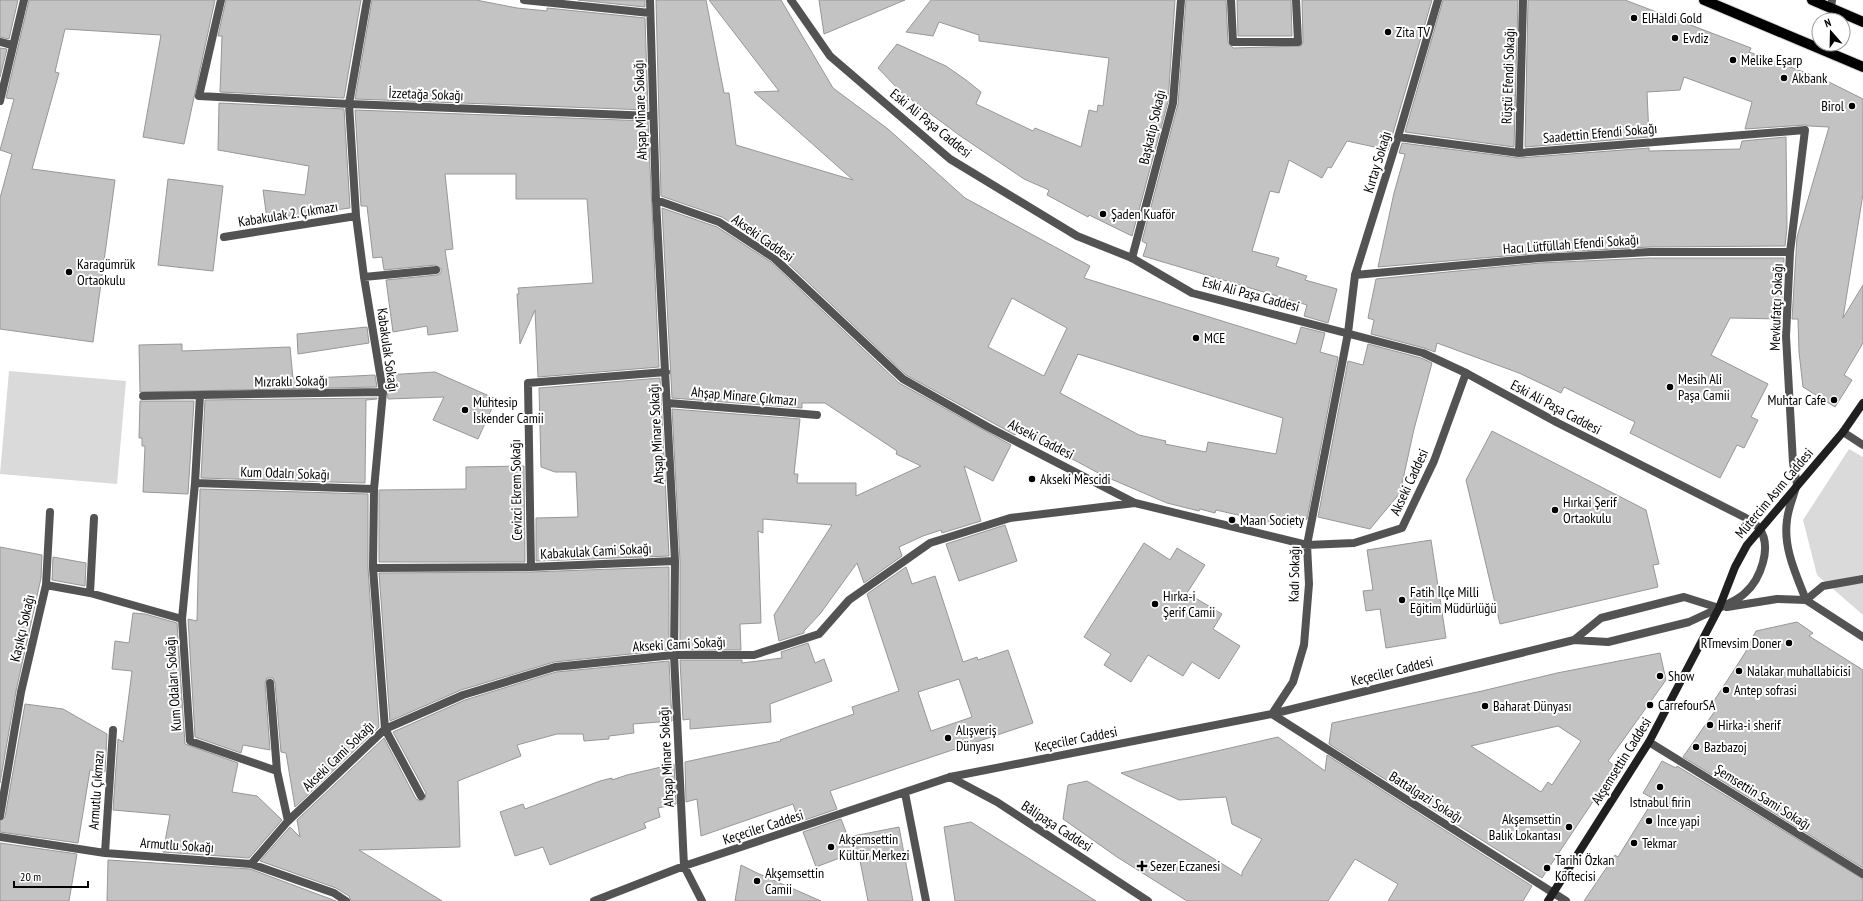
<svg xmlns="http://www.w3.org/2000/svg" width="1863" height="901" viewBox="0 0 1863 901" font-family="'PT Sans Narrow',sans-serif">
<rect width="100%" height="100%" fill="#fff"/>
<path fill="#dadada" d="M 9,371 L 126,381 L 117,484 L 0,474 Z
M 1849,449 L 1863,457 L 1863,615 L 1817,575 L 1803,520 Z"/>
<path fill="#c3c3c3" stroke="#979797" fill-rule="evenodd" d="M 0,0 L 18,0 L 9,39 L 0,37 Z
M 29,0 L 215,0 L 184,144 L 143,137 L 161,35 L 65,29 L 55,72 L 59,73 L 32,169 L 115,180 L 93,342 L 0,329 L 0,198 L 12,154 L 0,150 L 14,99 L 6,98 Z
M 226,0 L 361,0 L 344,98 L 220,92 L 222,36 L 218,36 Z
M 372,0 L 476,0 L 517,8 L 547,11 L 547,8 L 645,18 L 648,110 L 355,99 Z
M 578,0 L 645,0 L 645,7 Z
M 656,0 L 706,0 L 724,93 L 729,93 L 736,145 L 853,180 L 754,92 L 779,91 L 709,0 L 781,0 L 833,88 L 888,129 L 965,198 L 1090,266 L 1084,278 L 1296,344 L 1301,327 L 1325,333 L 1320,352 L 1338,357 L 1307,519 L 1291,527 L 1216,510 L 1215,513 L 1200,509 L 1199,511 L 1167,503 L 1104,476 L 1018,430 L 1015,435 L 906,375 L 777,253 L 722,217 L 661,196 ZM 1012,298 L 1067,328 L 1044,376 L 988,347 ZM 1078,354 L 1283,418 L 1276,454 L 1208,442 L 1206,452 L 1165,444 L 1166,441 L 1139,435 L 1060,393 Z
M 819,0 L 905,0 L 824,34 Z
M 931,0 L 1175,0 L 1168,102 L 1132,236 L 1089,215 L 1088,217 L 1047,195 L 1049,190 L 1024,179 L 959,135 L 900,91 L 878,68 L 897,44 L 946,66 L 966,80 L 981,92 L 976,104 L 1033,131 L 1035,128 L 1081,147 L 1089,110 L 1097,112 L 1098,105 L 1103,106 L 1109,58 L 979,41 L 979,35 L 939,22 L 933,36 L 906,32 Z
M 1186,0 L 1226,0 L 1228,42 L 1233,48 L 1301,46 L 1303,42 L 1302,0 L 1432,0 L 1388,150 L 1347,141 L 1331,168 L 1328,167 L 1322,178 L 1289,160 L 1279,193 L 1270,191 L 1252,251 L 1279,258 L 1276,266 L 1307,276 L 1305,280 L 1337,289 L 1328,323 L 1304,316 L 1307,305 L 1143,256 L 1147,244 L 1142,241 L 1178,104 Z
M 1237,0 L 1291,0 L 1292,36 L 1238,36 Z
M 1443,0 L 1518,0 L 1514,147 L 1405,132 Z
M 1528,0 L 1625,0 L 1751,48 L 1749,52 L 1823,79 L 1863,99 L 1863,194 L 1843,318 L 1863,285 L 1863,343 L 1844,375 L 1852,380 L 1835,407 L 1803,387 L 1799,352 L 1798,319 L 1792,319 L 1797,237 L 1829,127 L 1809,126 L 1805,125 L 1745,129 L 1752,102 L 1684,77 L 1680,90 L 1647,92 L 1649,137 L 1525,147 Z
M 0,48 L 7,49 L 0,77 Z
M 219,103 L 344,109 L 350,208 L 267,219 L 263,190 L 305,195 L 309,166 L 218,150 Z
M 355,110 L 648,121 L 659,367 L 538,377 L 535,310 L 520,344 L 517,294 L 519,294 L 518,288 L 593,283 L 587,199 L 516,199 L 516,174 L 445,174 L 453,249 L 445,250 L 458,331 L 428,335 L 427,326 L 393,332 L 386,280 L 437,275 L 441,273 L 441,269 L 435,265 L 384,270 L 382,257 L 373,258 L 367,206 L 361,206 Z
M 1786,137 L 1787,228 L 1785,246 L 1650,247 L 1540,253 L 1378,267 L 1394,193 L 1405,154 L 1399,153 L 1402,143 L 1519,158 L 1649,148 L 1649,151 L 1740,149 L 1742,141 Z
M 168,179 L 223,186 L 213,271 L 158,265 Z
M 662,208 L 717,227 L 771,262 L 899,383 L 1011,445 L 993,481 L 964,466 L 981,521 L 942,533 L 941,530 L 923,536 L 899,547 L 902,556 L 864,583 L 857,563 L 820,614 L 804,631 L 804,633 L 779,641 L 774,615 L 832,525 L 763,519 L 763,533 L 758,531 L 761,623 L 740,624 L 741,650 L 680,650 L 680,561 L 672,409 L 800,419 L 794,474 L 798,474 L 797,483 L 856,483 L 856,496 L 921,466 L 896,454 L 897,451 L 825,403 L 802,403 L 802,408 L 672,398 Z
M 1650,258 L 1784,258 L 1781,319 L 1730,318 L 1711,355 L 1768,384 L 1751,417 L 1758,420 L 1744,448 L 1737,445 L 1720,478 L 1630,433 L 1635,422 L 1564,387 L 1561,393 L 1519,373 L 1437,343 L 1435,352 L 1424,348 L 1371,334 L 1374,320 L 1368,318 L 1376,279 L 1540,263 Z
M 367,327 L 369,343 L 298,354 L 297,334 Z
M 182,344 L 182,351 L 290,347 L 293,379 L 375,375 L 377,387 L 140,392 L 139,345 Z
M 1368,344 L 1421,358 L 1432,363 L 1414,429 L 1400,493 L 1370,529 L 1318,517 L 1348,361 L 1363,365 Z
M 435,372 L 496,399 L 478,439 L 433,420 L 444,397 L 388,399 L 386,375 Z
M 660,378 L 669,556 L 536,561 L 536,518 L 578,517 L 576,472 L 555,472 L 541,467 L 539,388 Z
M 377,398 L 377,399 L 366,400 L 365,483 L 201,478 L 205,400 Z
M 140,401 L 194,401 L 188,494 L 143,492 L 145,446 L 142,446 L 142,438 L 139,438 Z
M 1492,431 L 1646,510 L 1659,564 L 1653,565 L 1658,587 L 1500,624 L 1466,480 Z
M 524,466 L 525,562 L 379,562 L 379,490 L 466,489 L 466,467 Z
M 200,489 L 368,494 L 368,568 L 379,727 L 295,807 L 286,753 L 281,752 L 275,683 L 273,678 L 267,678 L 265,683 L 270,750 L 243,745 L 241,753 L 195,737 L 188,619 L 197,621 Z
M 1005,525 L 1017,561 L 959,581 L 946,544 Z
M 1431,540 L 1446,638 L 1386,648 L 1380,609 L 1366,611 L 1363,591 L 1373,590 L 1367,550 Z
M 1144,543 L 1170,560 L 1177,548 L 1205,565 L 1187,593 L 1222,614 L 1213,629 L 1240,646 L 1219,679 L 1192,662 L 1183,676 L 1148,655 L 1131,682 L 1104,665 L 1111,654 L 1084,637 Z
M 0,547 L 42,555 L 41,578 L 16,691 L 0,783 Z
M 53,557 L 86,563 L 85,586 L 52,580 Z
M 669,567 L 669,650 L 554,662 L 461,690 L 390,721 L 379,573 L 531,572 Z
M 906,567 L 912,584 L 935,576 L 963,662 L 977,657 L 978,660 L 1008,650 L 1033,723 L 830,791 L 837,809 L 799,822 L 793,804 L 701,836 L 697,799 L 686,802 L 685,762 L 781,741 L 780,740 L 854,714 L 852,707 L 899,691 L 867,594 ZM 959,679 L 972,717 L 931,731 L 918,692 Z
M 133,613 L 145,614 L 177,623 L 185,744 L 238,763 L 232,792 L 257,796 L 282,820 L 249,858 L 163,852 L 170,815 L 113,810 L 118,739 L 123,742 L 132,671 L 112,669 L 115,641 L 129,643 Z
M 1797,622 L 1813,633 L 1809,636 L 1863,670 L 1863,868 L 1683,757 L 1717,708 L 1712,704 L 1745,653 L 1756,631 Z
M 808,643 L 815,663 L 824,659 L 832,681 L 770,704 L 771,722 L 690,729 L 690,719 L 683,720 L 680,660 L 742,660 L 742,663 L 782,658 L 781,652 Z
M 1660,653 L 1666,680 L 1608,761 L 1616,767 L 1542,878 L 1329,744 L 1332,723 L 1482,691 L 1557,673 ZM 1558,726 L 1581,741 L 1552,785 L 1548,782 L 1541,792 L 1471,746 Z
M 669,661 L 672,721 L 633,724 L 634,733 L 609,736 L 609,739 L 584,741 L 583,734 L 557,734 L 517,745 L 521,756 L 458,781 L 460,847 L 359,850 L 442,901 L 351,901 L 349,896 L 336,888 L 260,861 L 290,827 L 300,837 L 297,820 L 384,738 L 416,799 L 420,801 L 425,799 L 426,793 L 393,732 L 465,700 L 556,672 Z
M 25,704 L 63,709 L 107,734 L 105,772 L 90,770 L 78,843 L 0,832 L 0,821 L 5,817 Z
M 1278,737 L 1325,771 L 1327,755 L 1532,886 L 1523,901 L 1388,901 L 1398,884 L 1355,859 L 1328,901 L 1187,901 L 1117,857 L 1063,819 L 1068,785 L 1087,781 L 1242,876 L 1242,872 L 1262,839 L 1232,824 L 1226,797 L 1179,800 L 1121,773 Z
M 1662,761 L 1676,768 L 1677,766 L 1863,879 L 1863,901 L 1584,901 L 1615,855 L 1618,857 L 1654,799 L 1643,793 Z
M 674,764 L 676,804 L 658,808 L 660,817 L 644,823 L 646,828 L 550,865 L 543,847 L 515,856 L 500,812 L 523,804 L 525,809 L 600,781 L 612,778 L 612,780 L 627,775 Z
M 841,819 L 848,837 L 899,827 L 913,901 L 868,901 L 858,851 L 816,867 L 803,832 Z
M 971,822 L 1028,858 L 1096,901 L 955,901 L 944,827 Z
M 0,843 L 77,854 L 69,901 L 0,901 Z
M 108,860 L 250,869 L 336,901 L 107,901 Z
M 741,865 L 757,873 L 821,901 L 735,901 Z"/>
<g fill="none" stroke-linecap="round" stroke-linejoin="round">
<g stroke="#dbdbdb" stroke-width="12">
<path id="primary" d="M 1704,0 L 1863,67
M 1812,0 L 1863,22"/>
</g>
<path stroke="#535353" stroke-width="8" d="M 1806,600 L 1823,586 L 1863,579"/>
<path stroke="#535353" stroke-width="8" d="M 221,0 L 199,96 L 349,104 L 653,116
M 367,0 L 349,104 L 356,216 L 364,277 L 383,392 L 374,489 L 373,568 L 385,729 L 421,796
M 524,0 L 650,13
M 650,0 L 656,200 L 675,561 L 674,655 L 684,866 L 702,901
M 1231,0 L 1233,42 L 1298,42 L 1296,0
M 1438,0 L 1398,137 L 1355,275 L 1348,333 L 1307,545 L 1309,584 L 1304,645 L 1293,682 L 1272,714 L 1566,901
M 1831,8 L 1832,0
M 0,42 L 12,45
M 0,101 L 24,0
M 1398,137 L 1519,153 L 1805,130 L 1790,252 L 1786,336 L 1793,463 L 1797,484
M 1519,153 L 1523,0
M 656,200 L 719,222 L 774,258 L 903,379 L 988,427 L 1135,503 L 1307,545 L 1354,543 L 1402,528 L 1434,461 L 1466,373
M 224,237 L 356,216
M 1132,258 L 1173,103 L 1181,0
M 1355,275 L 1540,258 L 1650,252 L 1790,252
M 364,277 L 436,270
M 143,396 L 200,395
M 668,403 L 817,415
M 1843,432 L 1863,445
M 195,483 L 374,489
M 531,567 L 528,383 L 666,372
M 373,568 L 531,567 L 675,561
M 46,585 L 50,512
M 90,593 L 94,518
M 1574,640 L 1601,618 L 1684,597 L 1719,608
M 270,683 L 277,771
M 1649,742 L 1863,874
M 950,777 L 997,802 L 1148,901
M 905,793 L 926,901
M 0,816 L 21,692 L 46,585 L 90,593 L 182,619
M 288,821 L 277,771 L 190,741 L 182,619 L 195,483 L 200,395 L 383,392
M 0,837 L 105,853 L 251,864 L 334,893 L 346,901
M 105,853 L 113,730
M 251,864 L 288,821 L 385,729 L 463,695 L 555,667 L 674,655 L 754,655 L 819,634 L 849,600 L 930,543 L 1010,518 L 1135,503
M 594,901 L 684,866 L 950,777 L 1272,714 L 1574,640 L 1608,642 L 1689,622 L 1719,608"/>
<path stroke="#535353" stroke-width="8" d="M 791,0 L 830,56 L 950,159 L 1077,236 L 1132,258 L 1192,293 L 1423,353 L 1466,373 L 1558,423 L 1744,517 C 1749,520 1756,524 1759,528 C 1773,547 1760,580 1745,593 C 1738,600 1727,604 1719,608
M 1796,487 C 1793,498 1788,509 1787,520 C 1783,548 1796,574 1806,600
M 1727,607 L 1777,599 L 1806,600 L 1863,637"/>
<path stroke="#202020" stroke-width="8" d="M 1548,901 L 1649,742 L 1719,608 L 1735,567 L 1747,545 L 1843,432 L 1863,403"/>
<use href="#primary" stroke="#000" stroke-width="10"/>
</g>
<g fill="#000" stroke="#fff" stroke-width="1.5">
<circle cx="1634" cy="18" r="4"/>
<circle cx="1388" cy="32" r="4"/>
<circle cx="1675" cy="38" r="4"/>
<circle cx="1733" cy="60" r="4"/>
<circle cx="1784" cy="78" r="4"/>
<circle cx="1852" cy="106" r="4"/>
<circle cx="1103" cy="214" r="4"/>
<circle cx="69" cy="272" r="4"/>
<circle cx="1196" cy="338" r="4"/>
<circle cx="1670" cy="387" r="4"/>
<circle cx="1834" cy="400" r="4"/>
<circle cx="465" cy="410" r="4"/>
<circle cx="1032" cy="479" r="4"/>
<circle cx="1555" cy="510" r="4"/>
<circle cx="1232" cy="520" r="4"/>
<circle cx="1402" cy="600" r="4"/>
<circle cx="1155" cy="604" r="4"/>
<circle cx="1789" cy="643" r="4"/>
<circle cx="1739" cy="671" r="4"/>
<circle cx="1660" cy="676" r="4"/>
<circle cx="1726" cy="690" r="4"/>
<circle cx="1650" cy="705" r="4"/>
<circle cx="1485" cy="706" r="4"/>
<circle cx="1710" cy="725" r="4"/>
<circle cx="948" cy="738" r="4"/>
<circle cx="1696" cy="747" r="4"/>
<circle cx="1660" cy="787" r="4"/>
<circle cx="1649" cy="821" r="4"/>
<circle cx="1569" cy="827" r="4"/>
<circle cx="1634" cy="843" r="4"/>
<circle cx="831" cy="847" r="4"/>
<path d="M1140 860h4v4h4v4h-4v4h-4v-4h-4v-4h4z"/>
<circle cx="1547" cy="868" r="4"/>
<circle cx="757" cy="881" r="4"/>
</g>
<g text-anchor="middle" stroke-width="4" stroke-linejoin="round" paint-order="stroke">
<g font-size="14" fill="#000" stroke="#fff" text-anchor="start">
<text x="1642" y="23">ElHaldi Gold</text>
<text x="1396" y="37">Zita TV</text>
<text x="1683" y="43">Evdiz</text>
<text x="1741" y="65">Melike Eşarp</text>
<text x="1792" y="83">Akbank</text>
<text x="1844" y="111" text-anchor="end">Birol</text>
<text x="1111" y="219">Şaden Kuaför</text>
<text x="77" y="269">Karagümrük<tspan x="77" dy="16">Ortaokulu</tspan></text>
<text x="1204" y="343">MCE</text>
<text x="1678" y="384">Mesih Ali<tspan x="1678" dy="16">Paşa Camii</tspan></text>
<text x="1826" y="405" text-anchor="end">Muhtar Cafe</text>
<text x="473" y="407">Muhtesip<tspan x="473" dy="16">İskender Camii</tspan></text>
<text x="1040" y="484">Akseki Mescidi</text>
<text x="1563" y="507">Hırkai Şerif<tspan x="1563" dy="16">Ortaokulu</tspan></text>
<text x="1240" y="525">Maan Society</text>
<text x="1410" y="597">Fatih İlçe Milli<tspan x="1410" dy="16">Eğitim Müdürlüğü</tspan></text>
<text x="1163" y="601">Hırka-i<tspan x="1163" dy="16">Şerif Camii</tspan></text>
<text x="1781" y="648" text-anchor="end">RTmevsim Doner</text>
<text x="1747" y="676">Nalakar muhallabicisi</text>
<text x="1668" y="681">Show</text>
<text x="1734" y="695">Antep sofrasi</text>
<text x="1658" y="710">CarrefourSA</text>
<text x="1493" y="711">Baharat Dünyası</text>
<text x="1718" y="730">Hirka-i sherif</text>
<text x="956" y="735">Alışveriş<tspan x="956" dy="16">Dünyası</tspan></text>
<text x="1704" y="752">Bazbazoj</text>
<text x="1660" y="807" text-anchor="middle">Istnabul firin</text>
<text x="1561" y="824" text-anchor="end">Akşemsettin<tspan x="1561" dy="16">Balık Lokantası</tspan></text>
<text x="1657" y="826">İnce yapi</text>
<text x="839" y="844">Akşemsettin<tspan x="839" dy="16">Kültür Merkezi</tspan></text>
<text x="1642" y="848">Tekmar</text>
<text x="1555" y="865">Tarihi Özkan<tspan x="1555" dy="16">Köftecisi</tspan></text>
<text x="1150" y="871">Sezer Eczanesi</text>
<text x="765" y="878">Akşemsettin<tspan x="765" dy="16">Camii</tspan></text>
</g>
<g font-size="14" fill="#000" stroke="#fff">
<text transform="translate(1508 76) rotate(-88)" y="5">Rüştü Efendi Sokağı</text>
<text transform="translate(426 94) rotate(2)" y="5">İzzetağa Sokağı</text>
<text transform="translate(640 110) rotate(-92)" y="5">Ahşap Minare Sokağı</text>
<text transform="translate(931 123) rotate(39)" y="5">Eski Ali Paşa Caddesi</text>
<text transform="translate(1152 127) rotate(-77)" y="5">Başkatip Sokağı</text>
<text transform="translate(1600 133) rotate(-5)" y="5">Saadettin Efendi Sokağı</text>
<text transform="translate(1377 162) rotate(-73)" y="5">Kırtay Sokağı</text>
<text transform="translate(288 214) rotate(-9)" y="5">Kabakulak 2. Çıkmazı</text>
<text transform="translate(763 238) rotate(35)" y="5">Akseki Caddesi</text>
<text transform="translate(1571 244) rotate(-4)" y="5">Hacı Lütfüllah Efendi Sokağı</text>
<text transform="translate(1251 294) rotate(15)" y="5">Eski Ali Paşa Caddesi</text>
<text transform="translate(1776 307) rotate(-88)" y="5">Mevkufatçı Sokağı</text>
<text transform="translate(388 350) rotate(82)" y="5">Kabakulak Sokağı</text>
<text transform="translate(291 381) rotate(-1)" y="5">Mızraklı Sokağı</text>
<text transform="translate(744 396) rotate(5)" y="5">Ahşap Minare Çıkmazı</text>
<text transform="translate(1556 407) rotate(28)" y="5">Eski Ali Paşa Caddesi</text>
<text transform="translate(656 434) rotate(-93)" y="5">Ahşap Minare Sokağı</text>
<text transform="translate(1041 439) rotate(27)" y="5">Akseki Caddesi</text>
<text transform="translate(285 473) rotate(2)" y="5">Kum Odalrı Sokağı</text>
<text transform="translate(1409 482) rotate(-65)" y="5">Akseki Caddesi</text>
<text transform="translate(516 490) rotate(-91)" y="5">Cevizci Ekrem Sokağı</text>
<text transform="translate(1774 493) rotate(-50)" y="5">Mütercim Asım Caddesi</text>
<text transform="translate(596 551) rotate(-3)" y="5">Kabakulak Cami Sokağı</text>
<text transform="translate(1294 574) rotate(-89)" y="5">Kadı Sokağı</text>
<text transform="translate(22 628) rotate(-77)" y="5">Kaşıkçı Sokağı</text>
<text transform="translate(679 644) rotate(-3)" y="5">Akseki Cami Sokağı</text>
<text transform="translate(1392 671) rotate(-14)" y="5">Keçeciler Caddesi</text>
<text transform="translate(173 684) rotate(-94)" y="5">Kum Odaları Sokağı</text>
<text transform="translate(1076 739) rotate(-11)" y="5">Keçeciler Caddesi</text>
<text transform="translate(338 756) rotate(-44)" y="5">Akseki Cami Sokağı</text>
<text transform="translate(666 757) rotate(-93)" y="5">Ahşap Minare Sokağı</text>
<text transform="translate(1621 761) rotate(-58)" y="5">Akşemsettin Caddesi</text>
<text transform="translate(96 790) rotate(-86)" y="5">Armutlu Çıkmazı</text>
<text transform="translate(1426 797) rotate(32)" y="5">Battalgazi Sokağı</text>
<text transform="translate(1763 797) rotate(32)" y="5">Şemsettin Sami Sokağı</text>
<text transform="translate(1057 826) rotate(33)" y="5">Bâlipaşa Caddesi</text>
<text transform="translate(763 827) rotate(-18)" y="5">Keçeciler Caddesi</text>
<text transform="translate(177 845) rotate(4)" y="5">Armutlu Sokağı</text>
</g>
</g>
<g transform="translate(1831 32) rotate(340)"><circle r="19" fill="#ffffff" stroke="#999999"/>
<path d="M0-3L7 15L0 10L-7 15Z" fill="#000000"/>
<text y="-6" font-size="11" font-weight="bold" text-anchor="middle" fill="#000000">N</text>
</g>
<path d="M14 881v6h74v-6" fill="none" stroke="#000000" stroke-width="2"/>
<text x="20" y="881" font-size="12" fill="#000000" stroke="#ffffff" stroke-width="3" paint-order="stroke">20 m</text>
</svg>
